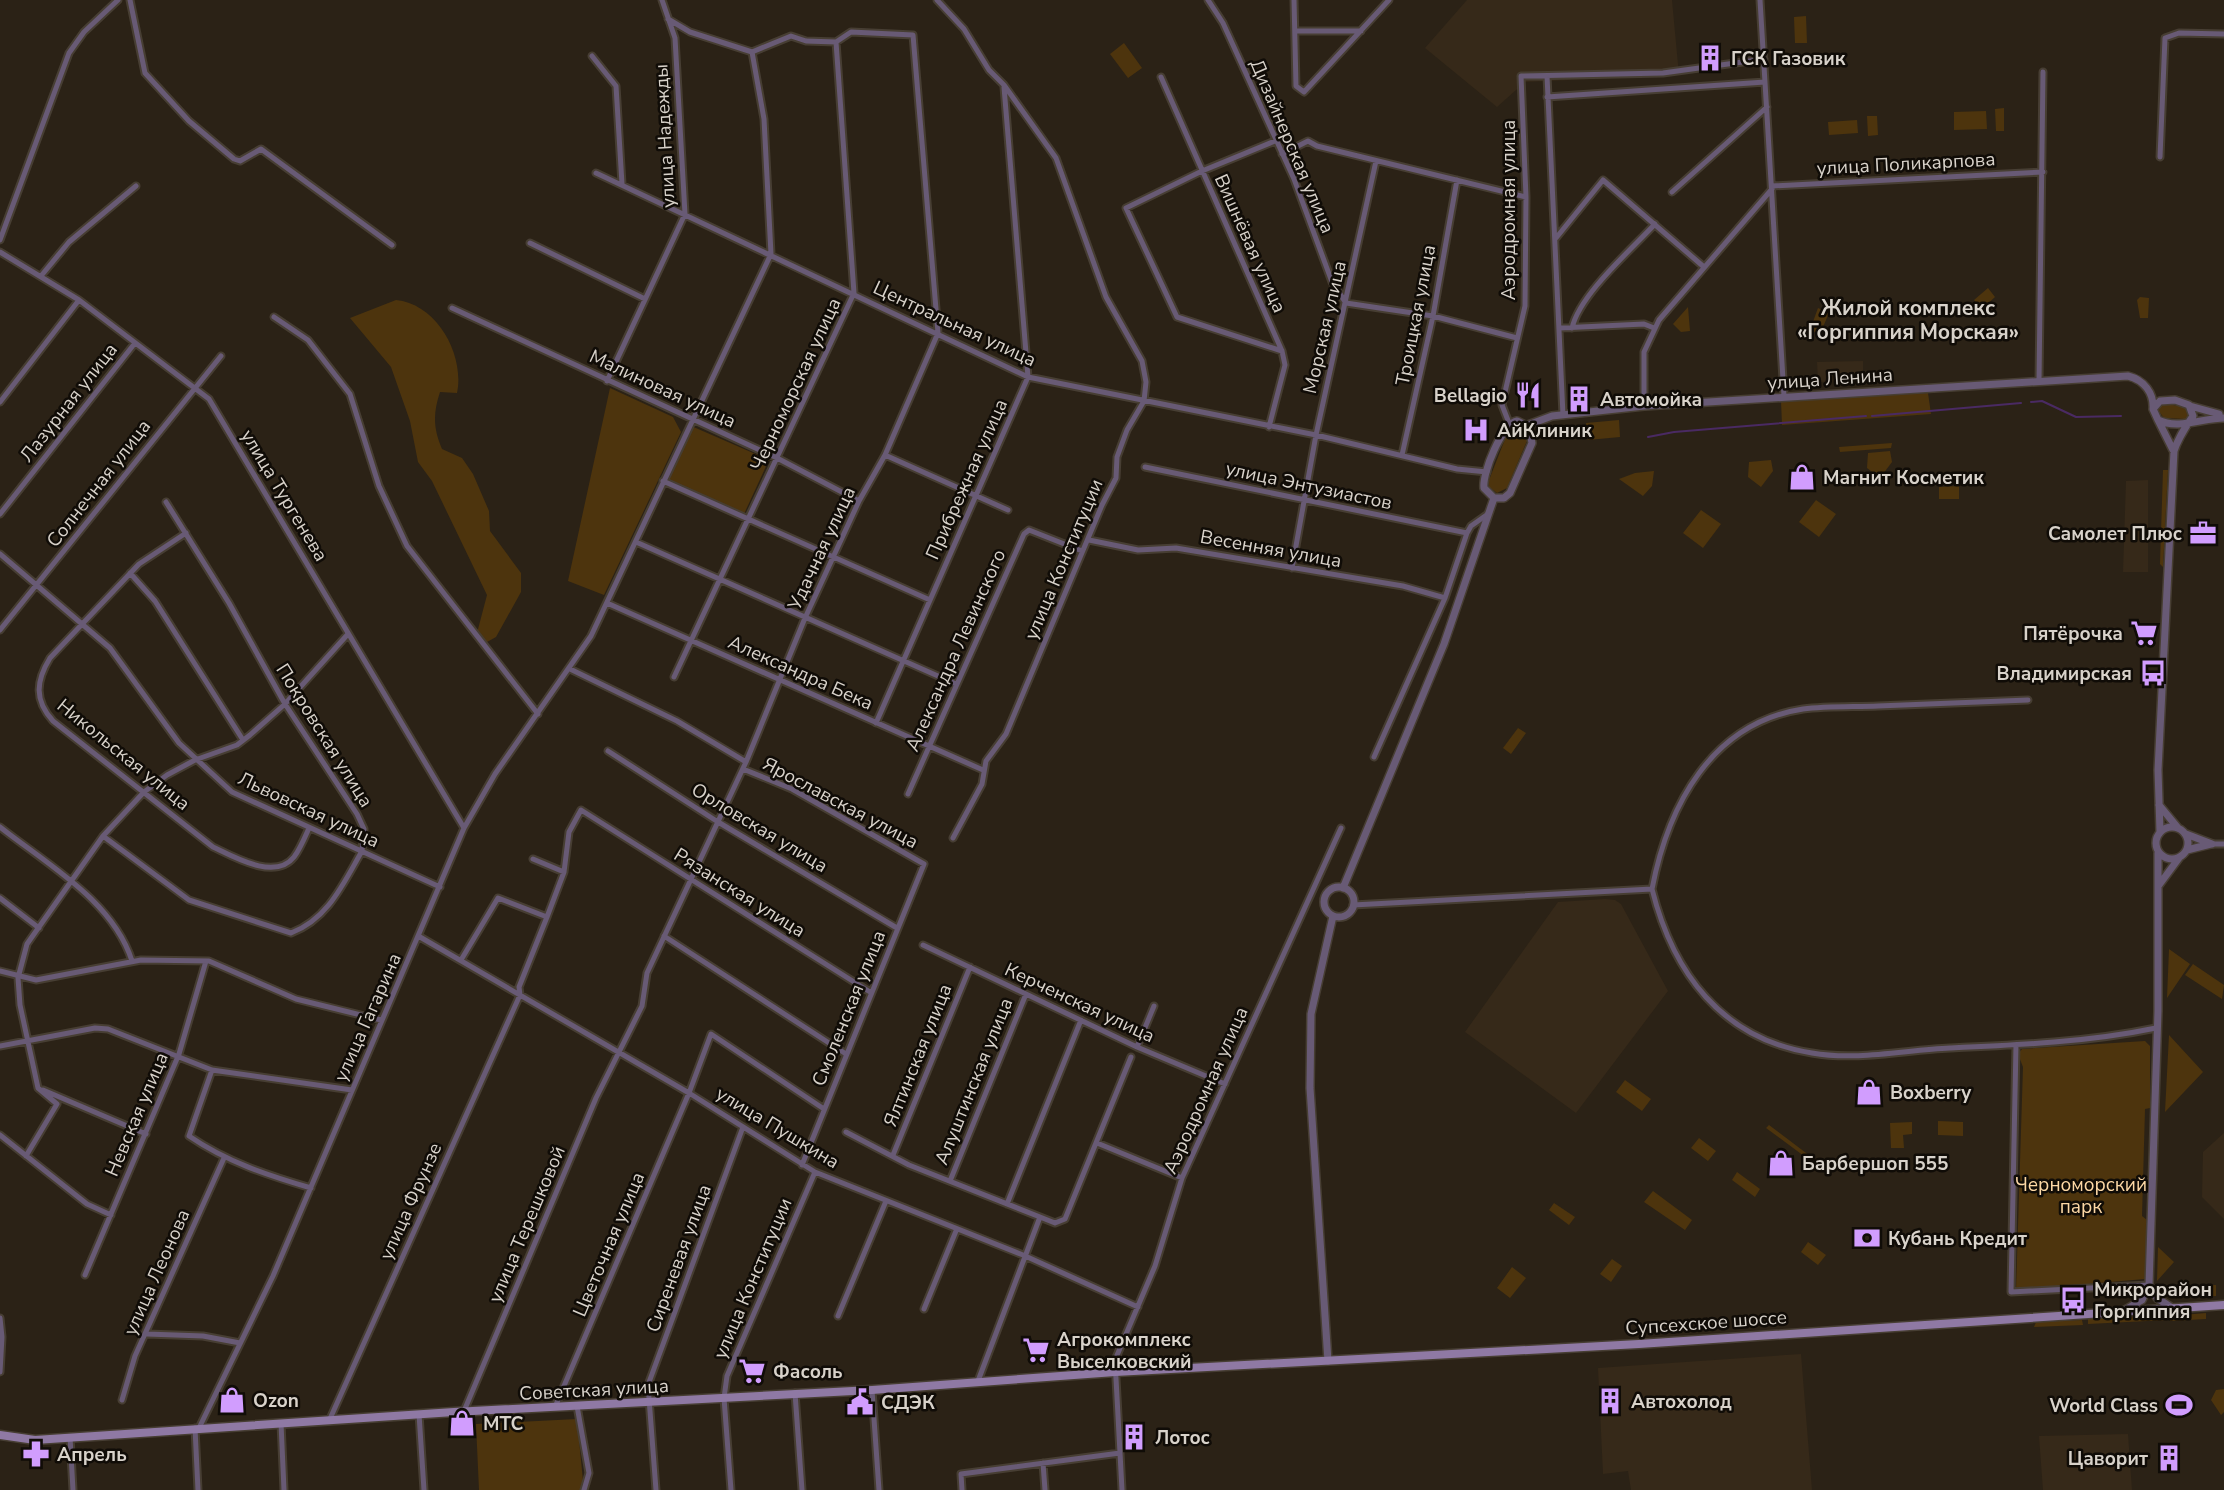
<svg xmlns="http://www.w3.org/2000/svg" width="2224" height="1490" viewBox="0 0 2224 1490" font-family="'Nunito Sans',sans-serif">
<rect width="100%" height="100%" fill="#2b2216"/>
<path fill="#362919" d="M 1467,0 L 1672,0 L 1679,75 L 1525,82 L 1497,107 L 1425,48 Z
M 1863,361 L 1863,374 L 1854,374 L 1854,381 L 1818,382 L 1817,362 Z
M 2148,480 L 2148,572 L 2123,572 L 2126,481 Z
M 1605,899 L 1615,900 L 1621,904 L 1668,991 L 1576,1113 L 1465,1032 L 1558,902 Z
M 2224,1133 L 2224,1219 L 2202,1197 L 2203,1152 Z
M 1801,1354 L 1812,1490 L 1631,1490 L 1628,1471 L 1603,1474 L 1598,1368 Z
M 2128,1434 L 2132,1490 L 2043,1490 L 2039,1436 Z"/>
<path fill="#4d340d" d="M 1806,16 L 1807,43 L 1795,43 L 1794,17 Z
M 1124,43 L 1142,68 L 1128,78 L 1110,54 Z
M 2004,108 L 2004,131 L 1996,131 L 1995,109 Z
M 1986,111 L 1987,129 L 1954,130 L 1954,112 Z
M 1867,116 L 1877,116 L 1878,135 L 1868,136 Z
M 1857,120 L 1858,133 L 1829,135 L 1828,122 Z
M 1988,288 L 1995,297 L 1982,309 L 1974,300 Z
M 2140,297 L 2149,298 L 2148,318 L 2140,318 L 2137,300 Z
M 396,300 C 437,304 465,355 457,393 L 440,392 C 433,413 433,428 442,449 L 462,458 L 473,474 L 489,511 L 490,531 L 521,573 L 521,592 L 496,637 L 487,642 L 477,633 L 487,595 L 432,481 L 418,462 L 410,421 L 391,367 L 350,318 Z
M 1688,307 L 1690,331 L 1681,332 L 1673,324 Z
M 1818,308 L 1829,313 L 1820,334 L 1810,330 Z
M 610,388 L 673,417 L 681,432 L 604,595 L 568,581 Z
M 1928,393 L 1931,414 L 1782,425 L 1781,401 Z
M 2162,403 L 2190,408 L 2191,415 L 2186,419 L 2164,418 L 2157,409 Z
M 1619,420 L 1620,437 L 1588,440 L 1586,423 Z
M 689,425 L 769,460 L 744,514 L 666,481 Z
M 1514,427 L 1525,429 L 1527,441 L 1507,488 L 1497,493 L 1489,487 L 1489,480 L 1507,434 Z
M 1892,443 L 1891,448 L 1840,452 L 1839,447 Z
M 1890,451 L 1892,462 L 1880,478 L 1867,468 L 1868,453 Z
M 1771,460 L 1773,471 L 1761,487 L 1748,477 L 1749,462 Z
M 2163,470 L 2168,470 L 2163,567 L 2160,564 Z
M 1654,471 L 1652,486 L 1643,496 L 1619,479 L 1635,473 Z
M 1959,486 L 1959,499 L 1939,499 L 1939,487 Z
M 1816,500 L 1836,514 L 1819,537 L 1799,522 Z
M 1701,510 L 1721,524 L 1703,548 L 1683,533 Z
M 1518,728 L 1526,733 L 1511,754 L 1503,748 Z
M 2169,949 L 2190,964 L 2167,998 Z
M 2193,964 L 2224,985 L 2222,999 L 2185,975 Z
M 2169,1035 L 2203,1072 L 2165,1112 Z
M 2145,1041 L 2150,1046 L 2150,1108 L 2145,1109 L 2142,1216 L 2147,1220 L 2145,1279 L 2016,1290 L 2023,1067 L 2018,1054 L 2022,1049 Z
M 1625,1080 L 1651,1099 L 1642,1111 L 1616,1092 Z
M 1938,1121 L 1963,1122 L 1963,1136 L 1938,1135 Z
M 1912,1122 L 1912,1134 L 1903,1135 L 1904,1148 L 1891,1148 L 1890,1123 Z
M 1769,1125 L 1814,1159 L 1812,1162 L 1766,1128 Z
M 1699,1138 L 1716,1151 L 1708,1161 L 1691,1148 Z
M 1737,1172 L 1760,1189 L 1755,1197 L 1732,1180 Z
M 1653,1191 L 1692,1220 L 1685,1230 L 1644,1202 Z
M 1554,1203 L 1575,1217 L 1569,1225 L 1549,1210 Z
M 1808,1242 L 1826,1255 L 1818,1265 L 1801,1252 Z
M 2158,1247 L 2174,1262 L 2157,1281 Z
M 1612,1259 L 1622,1266 L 1611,1282 L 1600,1274 Z
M 1512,1267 L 1526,1278 L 1510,1298 L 1497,1288 Z
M 2216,1285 L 2216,1296 L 2170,1298 L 2171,1295 L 2182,1295 L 2188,1286 Z
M 2206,1313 L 2206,1319 L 2170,1321 L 2170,1316 Z
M 2166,1315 L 2167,1320 L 2088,1324 L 2088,1319 Z
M 2082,1320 L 2083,1325 L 2034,1327 L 2036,1322 Z
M 2224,1389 L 2224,1412 L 2221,1415 L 2211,1400 L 2216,1390 Z
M 577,1419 L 583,1481 L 580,1490 L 479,1490 L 476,1424 Z"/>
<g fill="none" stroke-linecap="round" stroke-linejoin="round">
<path stroke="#4a2a63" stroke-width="2" d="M 2031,402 L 2042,401 L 2076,417 L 2121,416
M 1872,416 L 2021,403
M 1648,437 L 1674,432 L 1866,416"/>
<g stroke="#473e33" stroke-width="9">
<path id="minor" d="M 130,0 L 145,73 L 189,121 L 234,159 L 240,161 L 261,149 L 392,245
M 937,0 L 964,29 L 989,70 L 1004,85 L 1056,158 L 1106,297 L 1142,361 L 1146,382 L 1144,401 L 1127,430 L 1117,457 L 1116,478 L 1102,505 L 1006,734 L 986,761 L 982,784 L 953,838
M 1208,0 L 1223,23 L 1294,179 L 1332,282 L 1346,303
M 1294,0 L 1296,86 L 1304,92 L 1389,0
M 1760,0 L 1784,396
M 1295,31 L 1361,31
M 592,56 L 616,86 L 622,184
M 1547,76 L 1563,415
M 1161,77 L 1282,351 L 1285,365 L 1269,427
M 1547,97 L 1765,82
M 1275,141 L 1202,171 L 1126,208 L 1177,317 L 1282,351
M 1282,154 L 1308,141 L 1317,146 L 1526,197
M 2160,157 L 2165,38 L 2179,33 L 2224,34
M 596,173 L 1028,377 L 1316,435 L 1457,469 L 1487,472
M 1772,186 L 2043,172
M 1672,192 L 1767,107
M 1556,238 L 1603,180 L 1704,267
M 0,240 L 69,53 L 84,32 L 118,0
M 530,243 L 645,299
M 0,252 L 79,300 L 209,399 L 464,828
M 41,276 L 69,242 L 136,186
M 1346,303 L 1433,316 L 1517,338
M 452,308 L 777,458 L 859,501
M 274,317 L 308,340 L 350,394 L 379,486 L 407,546 L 538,714
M 1560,328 L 1644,324 L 1654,328
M 1572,328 C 1580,294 1631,250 1655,224
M 607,381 L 685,214 L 675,38 L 662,0
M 2039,381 L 2043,72
M 0,402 L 79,300
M 1644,406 L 1644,352 L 1659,320 L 1772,189
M 1509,423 L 1502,405 L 1525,306 L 1526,197 L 1521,76 L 1663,73 L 1764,59
M 885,455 L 1008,510
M 1402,455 L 1433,316 L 1457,180
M 1145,467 L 1467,533
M 663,481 L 930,600
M 0,514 L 135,343
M 186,533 L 139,564 L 50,658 C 36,681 34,700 53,721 L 213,847 C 234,857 275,881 294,857 C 300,849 305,837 309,828
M 1089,540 L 1138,550 L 1176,548 L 1403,586 L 1445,598
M 636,542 L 956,684
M 0,554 L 110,648 L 179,743 L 232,792 L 440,887
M 1292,568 L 1316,435 L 1376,161
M 130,573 L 155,601 L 243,740
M 607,603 L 983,770
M 0,630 L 221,356
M 570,669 L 677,721 L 746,762
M 674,677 L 854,293 L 836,42
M 876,723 L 1028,377 L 1004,87
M 608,751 L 718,822 L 897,928
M 1374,757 L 1445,598 L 1467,533 L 1471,526 L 1488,514
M 743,769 L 792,789 L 924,864 L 802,1165
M 908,794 L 1024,534 L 1029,530 L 1082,551
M 0,827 C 48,865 113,901 132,961
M 103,836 L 189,900 L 291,933 C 328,919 343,884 362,851 L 364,829 L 357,814 L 285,704 L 229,603 L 166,502
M 2212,844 L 2224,844
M 533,859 L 564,872
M 1652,889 C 1668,806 1711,723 1803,709 C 1827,706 1853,707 1878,706 C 1928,704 1978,702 2028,700
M 0,898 L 39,928
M 1353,905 L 1652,889 C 1673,973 1722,1039 1812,1053 C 1856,1061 1905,1050 1950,1048 C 2019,1045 2089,1042 2156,1028
M 547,917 L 564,872 L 569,832 L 581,810 L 870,992
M 664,936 L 846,1054
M 420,937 L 689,1093 L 815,1172 L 1023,1255 L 1138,1307
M 923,945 L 1137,1047 L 1225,1084
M 0,971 L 36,980 L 141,960 L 209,961 L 296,999 L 381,1020
M 2016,1045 L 2011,1292 L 2149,1285
M 0,1046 L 95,1028 L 108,1029 L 212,1070 L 352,1090
M 1137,1047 L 1154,1006
M 212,1070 L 189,1136 C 227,1162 267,1175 311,1188
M 43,1090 L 146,1134
M 846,1132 L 909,1165 L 1040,1217
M 0,1135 L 87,1204 L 111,1215
M 1097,1143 L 1182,1178
M 893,1155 L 970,967
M 26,1156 L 57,1104 L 38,1088 L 20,1005 L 18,978 L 27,944 L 103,836 L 144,792 L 167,775 L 195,760 L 237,745 L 250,735 L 285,704 L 348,634
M 950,1181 L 1026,994
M 1007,1204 L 1081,1020
M 85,1275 L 179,1054 L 206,961
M 924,1309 L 956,1231
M 838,1316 L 886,1201
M 0,1318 L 2,1337 L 0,1372
M 147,1334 L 203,1336 L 240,1343
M 978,1381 L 1040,1217 L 1055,1223 L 1065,1219 L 1131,1057
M 872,1390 L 879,1490
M 795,1393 L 802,1490
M 122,1400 L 135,1356 L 224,1158
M 577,1406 L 589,1473 L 584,1490
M 555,1407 L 689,1093 L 711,1034 L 824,1109
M 464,1411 L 596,1098 L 642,1006 L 647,973 L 746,762 L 805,618 L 859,501 L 885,455 L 938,333 L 913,35 L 851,32 L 836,42 L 806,41 L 791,36 L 752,52 L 690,32 L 668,19
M 419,1414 L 424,1490
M 329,1421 L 520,995 L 519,987 L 547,917 L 498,898 L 461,960
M 281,1423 L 284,1490
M 195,1428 L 198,1490
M 199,1428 L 273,1276 L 464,828 L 495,774 L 591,636 L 771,254 L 764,119 L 752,52
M 70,1437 L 73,1490
M 1043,1463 L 1045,1490
M 656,1490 L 648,1385 L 743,1127
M 731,1490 L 724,1398 L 727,1376 L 815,1172
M 962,1490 L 961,1474 L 1120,1453
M 1122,1490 L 1115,1360 L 1155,1266 L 1182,1178 L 1341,828"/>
</g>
<g stroke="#473e33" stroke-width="10">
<path id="tertiary" d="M 2190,406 L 2219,414
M 2158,420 L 2173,450
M 1517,421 L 1529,427 L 1532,443 L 1510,493 L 1504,498 L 1494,498 L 1484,488 C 1482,473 1502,424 1517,421 Z
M 1528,425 L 1552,416 L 1644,406 L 2128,376 C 2144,380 2154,393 2153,409
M 2159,805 L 2178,828
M2156 843a16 16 0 1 1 32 0a16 16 0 1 1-32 0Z
M 2160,832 L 2158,770 L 2174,451 C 2178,438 2185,428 2193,416 L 2189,405 L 2175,400 L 2160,401 L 2153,409 L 2158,420 C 2178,430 2203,418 2224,418
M 2186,834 L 2212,844
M 2187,850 L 2211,844
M 2159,885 L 2179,858
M1324 902a15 15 0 1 1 30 0a15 15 0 1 1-30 0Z
M 1343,888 L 1444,644 L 1494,498
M 2149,1285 L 2157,1298 L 2172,1308
M 2125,1310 L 2142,1300 L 2149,1285 L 2158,1011 L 2158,853
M 1328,1361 L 1310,1088 L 1311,1014 L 1333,916"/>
</g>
<g stroke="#473e33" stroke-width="11">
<path id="secondary" d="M 0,1435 L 35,1440 L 454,1412 L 872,1390 L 1115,1372 L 1639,1344 L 2224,1305"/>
</g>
<use href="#minor" stroke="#685a75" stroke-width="5"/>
<use href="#tertiary" stroke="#685a75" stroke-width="7"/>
<use href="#secondary" stroke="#8f79a4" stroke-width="8"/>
</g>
<defs>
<g id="building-bare" transform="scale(2.1)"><path d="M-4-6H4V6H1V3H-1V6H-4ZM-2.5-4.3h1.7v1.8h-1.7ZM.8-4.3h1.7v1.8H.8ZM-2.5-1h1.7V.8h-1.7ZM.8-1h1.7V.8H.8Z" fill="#d19dfe" stroke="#100c07" stroke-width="2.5" paint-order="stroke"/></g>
<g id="restaurant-bare" transform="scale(2.1)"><path d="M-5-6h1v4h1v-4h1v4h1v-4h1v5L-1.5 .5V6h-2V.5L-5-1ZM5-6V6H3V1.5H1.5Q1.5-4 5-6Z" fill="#d19dfe" stroke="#100c07" stroke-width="2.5" paint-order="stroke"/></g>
<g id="hospital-bare" transform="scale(2.1)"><path d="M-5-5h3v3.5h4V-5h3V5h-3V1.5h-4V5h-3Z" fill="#d19dfe" stroke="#100c07" stroke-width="2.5" paint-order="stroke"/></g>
<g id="shop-bare" transform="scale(2.1)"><path d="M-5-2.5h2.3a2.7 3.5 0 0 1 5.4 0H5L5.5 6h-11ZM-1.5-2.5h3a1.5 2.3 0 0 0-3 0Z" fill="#d19dfe" stroke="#100c07" stroke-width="2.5" paint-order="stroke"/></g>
<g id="office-bare" transform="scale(2.1)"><path d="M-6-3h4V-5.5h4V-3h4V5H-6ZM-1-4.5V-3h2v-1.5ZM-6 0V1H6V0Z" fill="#d19dfe" stroke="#100c07" stroke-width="2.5" paint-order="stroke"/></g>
<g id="supermarket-bare" transform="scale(2.1)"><path d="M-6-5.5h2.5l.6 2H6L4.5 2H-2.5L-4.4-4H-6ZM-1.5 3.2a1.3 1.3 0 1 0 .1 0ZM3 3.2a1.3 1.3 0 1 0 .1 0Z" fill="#d19dfe" stroke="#100c07" stroke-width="2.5" paint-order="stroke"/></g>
<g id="bus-bare" transform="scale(2.1)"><path d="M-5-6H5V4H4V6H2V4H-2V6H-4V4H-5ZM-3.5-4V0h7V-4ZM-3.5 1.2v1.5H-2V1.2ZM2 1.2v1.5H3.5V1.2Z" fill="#d19dfe" stroke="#100c07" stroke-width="2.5" paint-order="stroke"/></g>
<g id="bank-bare" transform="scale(2.1)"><path d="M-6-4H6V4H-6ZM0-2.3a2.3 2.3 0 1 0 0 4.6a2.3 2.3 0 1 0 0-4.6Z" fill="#d19dfe" stroke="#100c07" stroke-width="2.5" paint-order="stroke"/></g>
<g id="civic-bare" transform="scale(2.1)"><path d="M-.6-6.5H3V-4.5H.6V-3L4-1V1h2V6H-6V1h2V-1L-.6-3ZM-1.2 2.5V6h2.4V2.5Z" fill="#d19dfe" stroke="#100c07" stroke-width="2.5" paint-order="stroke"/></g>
<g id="stadium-bare" transform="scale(2.1)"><path d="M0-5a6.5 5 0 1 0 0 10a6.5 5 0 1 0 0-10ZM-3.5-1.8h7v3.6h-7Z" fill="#d19dfe" stroke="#100c07" stroke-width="2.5" paint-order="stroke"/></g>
<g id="pharmacy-bare" transform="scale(2.1)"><path d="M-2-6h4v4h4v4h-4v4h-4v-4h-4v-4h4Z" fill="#d19dfe" stroke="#100c07" stroke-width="2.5" paint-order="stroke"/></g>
</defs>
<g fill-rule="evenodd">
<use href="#building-bare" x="1710" y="58"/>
<use href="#restaurant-bare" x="1528" y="395"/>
<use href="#building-bare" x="1579" y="399"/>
<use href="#hospital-bare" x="1476" y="430"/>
<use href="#shop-bare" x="1802" y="477"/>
<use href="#office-bare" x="2203" y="533"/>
<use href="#supermarket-bare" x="2144" y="633"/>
<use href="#bus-bare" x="2153" y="673"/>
<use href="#shop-bare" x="1869" y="1092"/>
<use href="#shop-bare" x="1781" y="1163"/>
<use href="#bank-bare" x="1867" y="1238"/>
<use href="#bus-bare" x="2073" y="1300"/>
<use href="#supermarket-bare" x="1036" y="1350"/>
<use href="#supermarket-bare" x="752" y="1371"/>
<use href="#shop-bare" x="232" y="1400"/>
<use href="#building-bare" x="1610" y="1401"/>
<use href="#civic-bare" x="860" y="1402"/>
<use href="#stadium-bare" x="2179" y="1405"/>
<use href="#shop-bare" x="462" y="1423"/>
<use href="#building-bare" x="1134" y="1437"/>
<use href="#pharmacy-bare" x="36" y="1454"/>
<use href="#building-bare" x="2169" y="1458"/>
</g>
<g text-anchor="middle" stroke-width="5" stroke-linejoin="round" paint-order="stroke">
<g font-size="19" font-weight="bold" fill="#d8d2ca" stroke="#100c07" text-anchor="start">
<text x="1731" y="65">ГСК Газовик</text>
<text x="1507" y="402" text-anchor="end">Bellagio</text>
<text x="1600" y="406">Автомойка</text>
<text x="1497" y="437">АйКлиник</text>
<text x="1823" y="484">Магнит Косметик</text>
<text x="2182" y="540" text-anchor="end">Самолет Плюс</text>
<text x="2123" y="640" text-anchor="end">Пятёрочка</text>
<text x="2132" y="680" text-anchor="end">Владимирская</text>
<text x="1890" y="1099">Boxberry</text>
<text x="1802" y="1170">Барбершоп 555</text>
<text x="1888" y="1245">Кубань Кредит</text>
<text x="2094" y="1296">Микрорайон<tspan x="2094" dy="22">Горгиппия</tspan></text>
<text x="1057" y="1346">Агрокомплекс<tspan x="1057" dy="22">Выселковский</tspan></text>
<text x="773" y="1378">Фасоль</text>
<text x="253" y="1407">Ozon</text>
<text x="1631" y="1408">Автохолод</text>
<text x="881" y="1409">СДЭК</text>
<text x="2158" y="1412" text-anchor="end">World Class</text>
<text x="483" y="1430">МТС</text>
<text x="1155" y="1444">Лотос</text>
<text x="57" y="1461">Апрель</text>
<text x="2148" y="1465" text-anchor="end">Цаворит</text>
</g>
<g font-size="19" fill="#d8d2ca" stroke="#100c07">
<text transform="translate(664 136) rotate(-93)" y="7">улица Надежды</text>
<text transform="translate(1293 146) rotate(67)" y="7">Дизайнерская улица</text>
<text transform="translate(1906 163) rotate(-3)" y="7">улица Поликарпова</text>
<text transform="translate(1508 210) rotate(-90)" y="7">Аэродромная улица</text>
<text transform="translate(1251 243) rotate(66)" y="7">Вишнёвая улица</text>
<text transform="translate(1415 315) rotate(-79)" y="7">Троицкая улица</text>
<text transform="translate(955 323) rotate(25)" y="7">Центральная улица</text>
<text transform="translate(1324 327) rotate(-77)" y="7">Морская улица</text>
<text transform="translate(1830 378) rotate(-4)" y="7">улица Ленина</text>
<text transform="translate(795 384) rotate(-65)" y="7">Черноморская улица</text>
<text transform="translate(663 388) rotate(25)" y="7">Малиновая улица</text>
<text transform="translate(68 402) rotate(-52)" y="7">Лазурная улица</text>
<text transform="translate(966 479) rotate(-66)" y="7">Прибрежная улица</text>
<text transform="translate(98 483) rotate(-52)" y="7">Солнечная улица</text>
<text transform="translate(1309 485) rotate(12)" y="7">улица Энтузиастов</text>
<text transform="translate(285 495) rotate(59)" y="7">улица Тургенева</text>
<text transform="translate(821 548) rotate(-65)" y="7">Удачная улица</text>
<text transform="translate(1271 548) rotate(10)" y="7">Весенняя улица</text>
<text transform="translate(1063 559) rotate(-67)" y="7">улица Конституции</text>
<text transform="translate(955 650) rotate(-66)" y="7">Александра Левинского</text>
<text transform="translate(801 672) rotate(24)" y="7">Александра Бека</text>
<text transform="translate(325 735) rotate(58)" y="7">Покровская улица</text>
<text transform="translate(124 754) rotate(39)" y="7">Никольская улица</text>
<text transform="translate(841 802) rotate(28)" y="7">Ярославская улица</text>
<text transform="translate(309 809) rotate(25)" y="7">Львовская улица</text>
<text transform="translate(760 827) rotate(31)" y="7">Орловская улица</text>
<text transform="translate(740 892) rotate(32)" y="7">Рязанская улица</text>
<text transform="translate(1080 1002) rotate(25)" y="7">Керченская улица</text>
<text transform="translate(848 1008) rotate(-68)" y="7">Смоленская улица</text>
<text transform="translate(367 1017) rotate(-66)" y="7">улица Гагарина</text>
<text transform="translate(917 1055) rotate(-68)" y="7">Ялтинская улица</text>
<text transform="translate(973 1081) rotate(-68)" y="7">Алуштинская улица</text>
<text transform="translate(1205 1090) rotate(-66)" y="7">Аэродромная улица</text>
<text transform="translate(136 1114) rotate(-67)" y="7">Невская улица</text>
<text transform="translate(778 1127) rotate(31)" y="7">улица Пушкина</text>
<text transform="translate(410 1201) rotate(-66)" y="7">улица Фрунзе</text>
<text transform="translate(526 1224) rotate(-67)" y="7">улица Терешковой</text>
<text transform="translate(608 1244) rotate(-67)" y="7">Цветочная улица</text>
<text transform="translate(678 1258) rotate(-70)" y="7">Сиреневая улица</text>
<text transform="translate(156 1272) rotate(-66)" y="7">улица Леонова</text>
<text transform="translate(752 1278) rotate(-67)" y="7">улица Конституции</text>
<text transform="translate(1706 1322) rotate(-4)" y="7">Супсехское шоссе</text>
<text transform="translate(594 1389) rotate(-3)" y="7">Советская улица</text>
</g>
<g font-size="19" fill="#fdd8a5" stroke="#100c07">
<text x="2081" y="1191">Черноморский<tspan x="2081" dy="22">парк</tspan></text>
</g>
<g font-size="21" font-weight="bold" fill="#d8d2ca" stroke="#100c07">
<text x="1908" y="315">Жилой комплекс<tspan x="1908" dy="24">«Горгиппия Морская»</tspan></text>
</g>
</g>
</svg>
